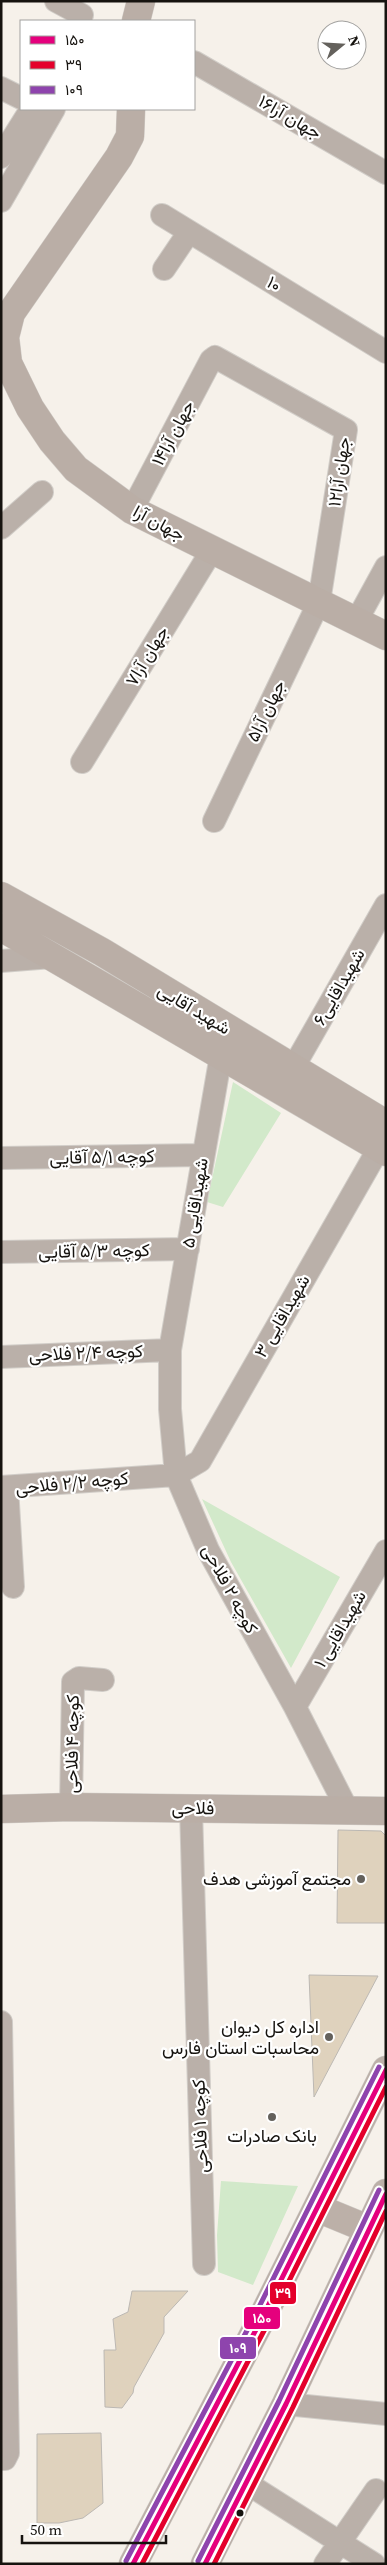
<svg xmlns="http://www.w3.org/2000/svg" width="387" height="2565" viewBox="0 0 387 2565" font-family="'Source Serif 4',Vazirmatn,serif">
<rect width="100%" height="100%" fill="#f6f1ea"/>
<path fill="#d2e9ca" d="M 233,1082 L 281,1113 L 223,1207 L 207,1202 Z
M 202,1499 L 340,1577 L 291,1668 L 231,1562 Z
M 221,2181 L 298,2186 L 253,2285 L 218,2272 L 217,2235 Z"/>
<path fill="#dfd2bd" stroke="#bcb8b3" d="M 338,1830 L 381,1831 L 386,1836 L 386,1923 L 337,1923 Z
M 309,1975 L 378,1976 L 314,2097 Z
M 132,2291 L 188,2291 L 164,2317 L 164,2333 L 134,2387 L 133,2393 L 122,2408 L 105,2407 L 104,2350 L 116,2350 L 113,2319 L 128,2312 Z
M 101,2433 L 103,2503 L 83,2518 L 59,2523 L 37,2523 L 37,2434 Z"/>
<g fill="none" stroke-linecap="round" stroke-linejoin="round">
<g stroke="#d1cdc8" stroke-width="24">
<path id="street" d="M 56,1 L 82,15 L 79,21
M 194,62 L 386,173
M 1,88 L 21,98
M 1,157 L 31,109
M 1,201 L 54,109
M 162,215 L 386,352
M 164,269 L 189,232
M 132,510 L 211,360 L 215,357 L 346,430 L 319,602 L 214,821
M 1,528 L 42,492
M 357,620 L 386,567
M 82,762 L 212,550
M 1,961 L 52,957
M 221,1055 L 170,1350 L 170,1409 L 176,1475 L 208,1550 L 295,1707 L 348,1811
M 293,1068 L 386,905
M 1,1158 L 203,1155
M 1,1252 L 188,1249
M 1,1357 L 170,1350
M 1,1487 L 176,1475 L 200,1461 L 379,1148
M 7,1487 L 13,1587
M 295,1707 L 386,1551
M 71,1807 L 73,1682 L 79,1678 L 103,1680
M 191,1808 L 204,2264
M 1,2022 L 8,2453 L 5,2459 L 1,2459
M 286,2404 L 386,2414
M 245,2482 L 374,2564
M 325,2564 L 376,2490"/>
</g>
<g stroke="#d1cdc8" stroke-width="29">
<path id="secondary" d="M 136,21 L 141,1
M 131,109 L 130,136 L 119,157 L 11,313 L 5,337 L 8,363 L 30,408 L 52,441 L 76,469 L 132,510 L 386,636
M 1,896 L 102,952 L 386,1124
M 1,927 L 386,1152
M 1,1809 L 71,1807 L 386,1811"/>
</g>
<g stroke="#d1cdc8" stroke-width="29">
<path id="primary" d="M 317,2208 L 368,2229
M 133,2564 L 260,2322 L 386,2070
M 205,2564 L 286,2404 L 386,2193"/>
</g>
<use href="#street" stroke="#bab0a9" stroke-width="22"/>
<use href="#secondary" stroke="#baaea6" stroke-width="28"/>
<use href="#primary" stroke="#bcb0a8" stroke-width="28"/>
<g stroke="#fff" stroke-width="9">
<path id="bus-1" d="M 133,2564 L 260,2322 L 386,2070
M 205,2564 L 286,2404 L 386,2194"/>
</g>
<g stroke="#fff" stroke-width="9">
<path id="bus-2" d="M 142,2564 L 267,2325 L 386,2087
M 214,2564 L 293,2407 L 386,2211"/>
</g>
<g stroke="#fff" stroke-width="9">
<path id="bus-3" d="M 126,2561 L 253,2319 L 379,2067
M 198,2561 L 279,2401 L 379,2190"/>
</g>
<use href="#bus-1" stroke="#e5007d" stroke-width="5"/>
<use href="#bus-2" stroke="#e4002b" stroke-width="5"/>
<use href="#bus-3" stroke="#8e44ad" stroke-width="5"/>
</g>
<g fill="#64615c" stroke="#fff" stroke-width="2">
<circle cx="361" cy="1879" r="5"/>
<circle cx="329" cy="2037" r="5"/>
<circle cx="272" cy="2117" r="5"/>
</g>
<circle fill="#16130f" stroke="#fff" stroke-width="2" cx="240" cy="2513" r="4.5"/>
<g text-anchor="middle" stroke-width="4.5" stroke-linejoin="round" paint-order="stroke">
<g font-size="18" fill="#16130f" stroke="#fff">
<text transform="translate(290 117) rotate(30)" y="6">جهان آرا۱۶</text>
<text transform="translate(274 284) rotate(31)" y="6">۱۰</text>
<text transform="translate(173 433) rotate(-62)" y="6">جهان آرا۱۴</text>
<text transform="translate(339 472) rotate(-82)" y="6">جهان آرا۱۲</text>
<text transform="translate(159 523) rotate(28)" y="6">جهان آرا</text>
<text transform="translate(147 656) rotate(-59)" y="6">جهان آرا۷</text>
<text transform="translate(266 711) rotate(-64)" y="6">جهان آرا۵</text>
<text transform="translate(339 987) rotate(-60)" y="6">شهیداقایی۶</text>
<text transform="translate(194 1009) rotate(31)" y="6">شهید آقایی</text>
<text transform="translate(102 1157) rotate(-1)" y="6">کوچه ۵/۱ آقایی</text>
<text transform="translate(195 1203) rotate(-81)" y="6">۵ شهیداقایی</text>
<text transform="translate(94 1251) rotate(-1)" y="6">کوچه ۵/۳ آقایی</text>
<text transform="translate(282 1316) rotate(-60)" y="6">۳ شهیداقایی</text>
<text transform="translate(86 1353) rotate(-2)" y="6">کوچه ۲/۴ فلاحی</text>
<text transform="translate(72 1483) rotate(-5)" y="6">کوچه ۲/۲ فلاحی</text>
<text transform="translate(230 1589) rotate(62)" y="6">کوچه ۲ فلاحی</text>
<text transform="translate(340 1629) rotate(-60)" y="6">۱ شهیداقایی</text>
<text transform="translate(72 1744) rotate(-89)" y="6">کوچه ۴ فلاحی</text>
<text transform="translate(193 1808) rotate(1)" y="6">فلاحی</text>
<text transform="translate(200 2126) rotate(-92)" y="6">کوچه ۱ فلاحی</text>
</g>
<g font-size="18" fill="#16130f" stroke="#fff" text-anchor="end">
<text x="351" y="1885">مجتمع آموزشی هدف</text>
<text x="319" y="2033">اداره کل دیوان<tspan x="319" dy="21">محاسبات استان فارس</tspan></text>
<text x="272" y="2142" text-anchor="middle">بانک صادرات</text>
</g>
</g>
<g stroke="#fff" stroke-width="2">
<rect x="269" y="2281" width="28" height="24" rx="5" fill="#e4002b"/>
<rect x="243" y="2306" width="38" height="24" rx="5" fill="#e5007d"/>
<rect x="219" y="2336" width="38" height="24" rx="5" fill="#8e44ad"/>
</g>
<g font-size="14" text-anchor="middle" font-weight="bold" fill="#fff">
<text x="283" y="2298">۳۹</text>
<text x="262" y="2323">۱۵۰</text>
<text x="238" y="2353">۱۰۹</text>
</g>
<rect width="387" height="2565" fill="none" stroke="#16130f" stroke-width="5"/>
<rect x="20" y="20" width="175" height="90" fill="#ffffff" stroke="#a2a19f"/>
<rect x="30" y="36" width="25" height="8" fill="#e5007d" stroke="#a2a19f"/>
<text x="65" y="45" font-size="15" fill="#16130f">۱۵۰</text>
<rect x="30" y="61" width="25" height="8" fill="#e4002b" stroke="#a2a19f"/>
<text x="65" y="70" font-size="15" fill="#16130f">۳۹</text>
<rect x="30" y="86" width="25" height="8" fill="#8e44ad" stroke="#a2a19f"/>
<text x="65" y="95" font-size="15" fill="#16130f">۱۰۹</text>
<g transform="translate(342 45) rotate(72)"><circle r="24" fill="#ffffff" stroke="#a2a19f"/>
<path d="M0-4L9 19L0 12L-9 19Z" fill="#64615c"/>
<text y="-8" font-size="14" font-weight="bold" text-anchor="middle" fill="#16130f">N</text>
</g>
<path d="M22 2535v8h144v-8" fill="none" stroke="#16130f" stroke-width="2.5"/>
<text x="30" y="2535" font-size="15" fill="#16130f" stroke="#ffffff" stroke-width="4" paint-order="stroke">50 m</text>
</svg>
